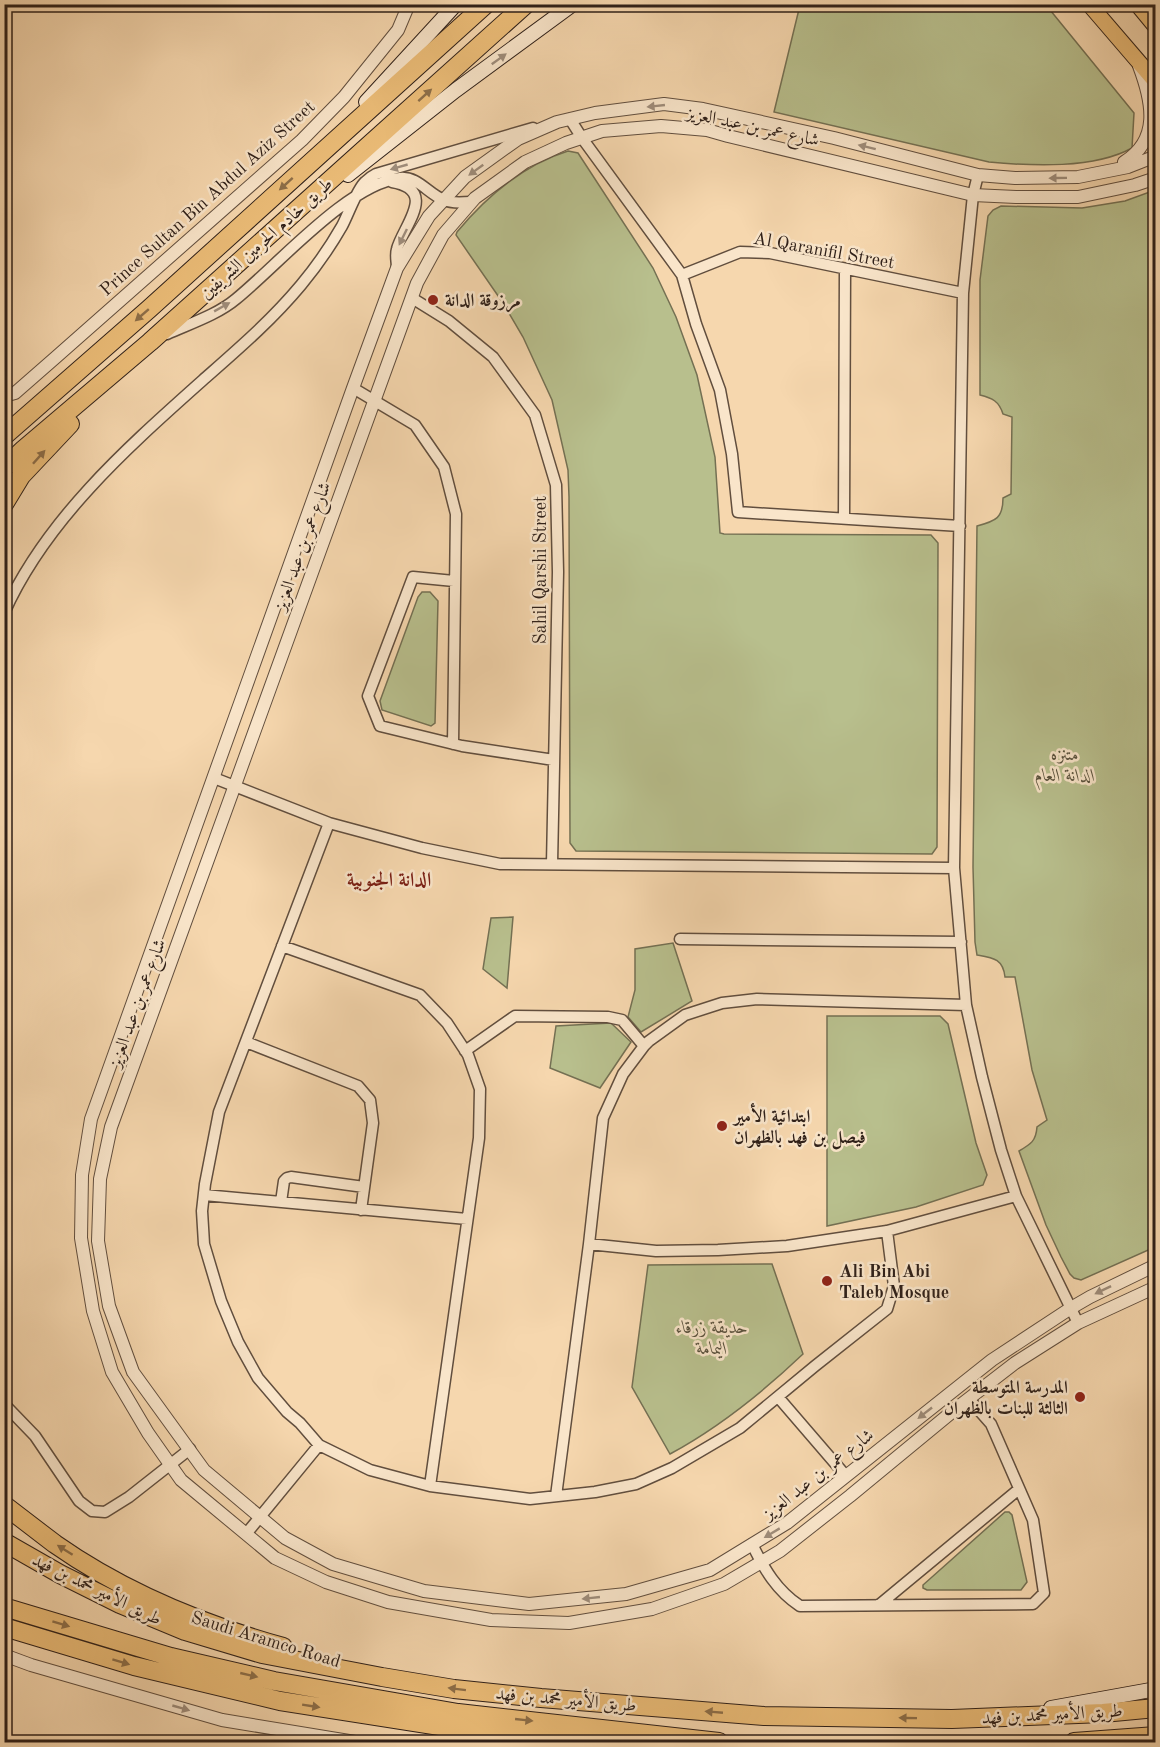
<svg xmlns="http://www.w3.org/2000/svg" width="1160" height="1747" viewBox="0 0 1160 1747" font-family="'Old Standard TT',Amiri,serif">
<rect width="100%" height="100%" fill="#f6d7ae"/>
<filter id="stains"><feTurbulence type="fractalNoise" baseFrequency=".00333" numOctaves="4"/><feColorMatrix values="0 0 0 0 .2 0 0 0 0 .09 0 0 0 0 .02 0 0 0 .5 -.17"/></filter>
<radialGradient id="worn" r=".72"><stop offset=".6" stop-color="#630" stop-opacity="0"/><stop offset="1" stop-color="#630" stop-opacity=".3"/></radialGradient>
<path fill="#b8bf8d" stroke="#747053" stroke-width="1.5" d="M 800,5 L 1046,5 L 1134,113 L 1132,148 C 1094,169 1032,166 989,162 L 774,112 Z
M 568,151 L 578,153 L 653,268 L 676,317 L 697,375 L 715,457 L 720,533 L 724,534 L 931,535 L 938,543 L 937,847 L 932,854 L 576,851 L 570,843 L 569,497 L 568,470 L 552,400 L 523,337 L 503,303 L 456,235 L 457,232 C 487,196 523,165 568,151 Z
M 1155,190 L 1155,1247 L 1081,1280 L 1074,1278 L 1070,1274 L 1061,1257 L 1046,1225 L 1019,1151 C 1031,1144 1036,1141 1037,1127 L 1047,1120 L 1032,1070 L 1015,977 L 1005,977 C 1003,959 994,958 977,955 L 975,942 L 973,867 L 977,526 C 996,521 1003,518 1003,498 L 1011,494 L 1012,417 L 1003,414 C 999,401 992,398 980,395 L 980,280 L 988,216 L 993,210 L 1001,206 L 1082,208 L 1125,201 Z
M 422,592 L 430,592 L 438,601 L 435,723 L 431,726 L 382,710 L 380,701 L 418,597 Z
M 513,917 L 507,988 L 483,969 L 491,918 Z
M 673,943 L 692,1001 L 641,1032 L 628,1017 L 635,990 L 635,949 Z
M 827,1016 L 940,1016 L 948,1024 L 976,1143 L 987,1175 L 983,1185 L 916,1207 L 827,1226 Z
M 611,1023 L 631,1042 L 600,1088 L 550,1068 L 556,1026 Z
M 772,1264 L 803,1354 C 762,1393 720,1427 670,1454 L 632,1387 L 648,1265 Z
M 1005,1512 L 1009,1512 L 1012,1515 L 1027,1582 L 1021,1590 L 927,1590 L 923,1588 L 923,1585 Z"/>
<g fill="none" stroke-linecap="round" stroke-linejoin="round">
<g stroke="#614e3e" stroke-width="13">
<path id="minor" d="M 570,119 L 582,138 L 682,275 L 696,324 L 720,390 L 732,454 L 738,512 L 960,526
M 978,175 L 973,195 L 963,293 L 954,868 L 966,1005 L 982,1077 L 1001,1150 L 1016,1196 L 1078,1323
M 392,182 C 439,190 403,226 397,249 C 395,255 397,262 397,268
M 682,275 L 740,252 L 770,253 L 963,293
M 412,298 L 449,321 L 493,357 L 535,415 L 556,485 L 558,572 L 552,864
M 167,334 C 189,324 217,315 236,299 C 278,265 348,184 400,178 C 418,176 428,194 444,200 C 453,204 462,202 471,202
M 353,388 L 415,425 L 444,467 L 456,514 L 453,744
M 844,519 L 845,269
M 454,581 L 413,577 L 368,696 L 380,726 L 462,746 L 554,760
M 4,613 C 46,519 128,447 203,380 C 237,350 271,321 301,285 C 316,267 330,247 342,226 C 348,215 357,189 365,182 C 368,179 372,176 376,174 L 533,128
M 214,778 L 329,823 L 422,848 L 500,864 L 954,868
M 329,823 L 219,1112 L 205,1184 L 202,1211 L 204,1244 L 221,1301 L 238,1342 L 258,1378 L 287,1412 L 300,1423 L 319,1445 L 370,1470 L 430,1486 L 530,1499 L 595,1492 L 636,1484 L 672,1468 L 740,1428 L 815,1366 L 887,1309 L 894,1286 L 887,1231
M 680,939 L 961,942
M 282,946 L 420,995 L 447,1023 L 468,1055 L 480,1089 L 479,1138 L 430,1486
M 246,1042 L 358,1086 L 370,1100 L 373,1123 L 361,1210
M 465,1051 L 515,1016 L 608,1017 L 622,1020 L 644,1046
M 204,1195 L 467,1219
M 281,1202 L 284,1181 L 287,1178 L 291,1177 L 364,1187
M 589,1244 L 656,1251 L 718,1250 L 787,1246 L 887,1231 L 1016,1196
M 778,1397 L 846,1476
M 7,1407 L 35,1436 L 79,1501 L 92,1511 L 105,1512 L 129,1497 L 190,1449
M 556,1496 L 589,1244 L 603,1118 L 623,1074 L 644,1046 L 649,1041 L 685,1015 L 722,1003 L 757,999 L 966,1005
M 246,1534 L 319,1445
M 752,1544 C 764,1569 777,1591 800,1606 L 1033,1604 L 1044,1593 L 1033,1520 L 991,1424 L 969,1399
M 879,1605 L 1019,1489"/>
</g>
<g stroke="#614e3e" stroke-width="14">
<path id="tertiary" d="M 1156,156 L 1128,167 L 1078,177 L 1015,178 L 978,175 L 834,138 L 703,109 L 664,104 L 595,113 L 557,122 L 518,139 L 465,177 L 429,216 L 397,268 L 353,388 L 91,1119 L 82,1175 L 81,1238 L 93,1311 L 112,1372 L 148,1433 L 181,1480 L 275,1558 L 326,1582 L 388,1602 L 491,1620 L 569,1623 L 652,1609 L 724,1584 L 780,1551 L 850,1496 L 958,1407 L 1015,1363 L 1078,1323 L 1156,1287
M 1124,162 C 1160,140 1153,103 1139,66
M 1156,178 L 1135,185 L 1078,197 L 1016,197 L 973,195 L 728,136 L 707,130 L 661,126 L 602,131 L 566,143 L 525,162 L 475,198 L 443,235 L 417,283 L 111,1127 L 100,1179 L 98,1241 L 109,1306 L 133,1372 L 204,1470 L 285,1538 L 333,1564 L 424,1591 L 529,1604 L 626,1594 L 710,1570 L 787,1523 L 992,1360 L 1071,1308 L 1090,1297 L 1156,1265
M 4,396 L 15,393 L 55,358 L 302,140 L 344,97 L 398,30 L 409,4
M 4,1655 L 31,1665 L 222,1720 L 355,1742"/>
</g>
<g stroke="#2f2019" stroke-width="16">
<path id="secondary" d="M 366,102 L 456,4
M 348,175 L 456,90 L 573,4
M 1051,1708 L 1156,1689"/>
</g>
<g stroke="#2f2019" stroke-width="17">
<path id="primary" d="M 1089,4 L 1156,82
M 1137,4 L 1156,27"/>
</g>
<g stroke="#2f2019" stroke-width="20">
<path id="motorway" d="M 4,436 L 149,309 L 486,4
M 4,468 L 24,449 L 150,342 L 526,4
M 4,504 L 21,476 L 70,424
M 4,1505 C 21,1518 38,1531 55,1544 C 122,1591 204,1625 283,1647
M 4,1542 L 60,1574 L 120,1604 L 185,1631 L 262,1654 L 382,1677 L 454,1689 L 541,1698 L 764,1716 L 952,1719 L 1103,1713 L 1156,1708
M 4,1607 L 171,1657 L 274,1681 L 458,1713 L 719,1742
M 4,1627 L 134,1666 L 280,1701 L 459,1729 L 599,1742
M 1074,1742 L 1156,1736"/>
</g>
<use href="#minor" stroke="#f9e5ca" stroke-width="10"/>
<use href="#tertiary" stroke="#f9e5ca" stroke-width="12"/>
<use href="#secondary" stroke="#f9e5ca" stroke-width="14"/>
<use href="#primary" stroke="#ebbc77" stroke-width="15"/>
<use href="#motorway" stroke="#ebbc77" stroke-width="18"/>
</g>
<defs><path id="oneway-solid" d="M-6-.8H1V-3.2L6.5 0L1 3.2V.8H-6Z" transform="scale(1.5)"/></defs>
<g fill="#9e8c7a">
<use href="#oneway-solid" transform="translate(499 59) rotate(-36)"/>
<use href="#oneway-solid" transform="translate(656 106) rotate(174)"/>
<use href="#oneway-solid" transform="translate(867 147) rotate(-166)"/>
<use href="#oneway-solid" transform="translate(399 167) rotate(164)"/>
<use href="#oneway-solid" transform="translate(476 170) rotate(144)"/>
<use href="#oneway-solid" transform="translate(1058 178) rotate(179)"/>
<use href="#oneway-solid" transform="translate(403 237) rotate(116)"/>
<use href="#oneway-solid" transform="translate(222 307) rotate(-29)"/>
<use href="#oneway-solid" transform="translate(1103 1290) rotate(154)"/>
<use href="#oneway-solid" transform="translate(925 1413) rotate(142)"/>
<use href="#oneway-solid" transform="translate(772 1533) rotate(149)"/>
<use href="#oneway-solid" transform="translate(591 1598) rotate(174)"/>
<use href="#oneway-solid" transform="translate(181 1708) rotate(16)"/>
</g>
<g fill="#8d6e48">
<use href="#oneway-solid" transform="translate(425 95) rotate(-42)"/>
<use href="#oneway-solid" transform="translate(286 184) rotate(138)"/>
<use href="#oneway-solid" transform="translate(142 315) rotate(139)"/>
<use href="#oneway-solid" transform="translate(39 457) rotate(-48)"/>
<use href="#oneway-solid" transform="translate(65 1550) rotate(-148)"/>
<use href="#oneway-solid" transform="translate(61 1624) rotate(17)"/>
<use href="#oneway-solid" transform="translate(121 1662) rotate(17)"/>
<use href="#oneway-solid" transform="translate(249 1675) rotate(13)"/>
<use href="#oneway-solid" transform="translate(457 1689) rotate(-173)"/>
<use href="#oneway-solid" transform="translate(311 1706) rotate(9)"/>
<use href="#oneway-solid" transform="translate(714 1712) rotate(-175)"/>
<use href="#oneway-solid" transform="translate(908 1718) rotate(-179)"/>
<use href="#oneway-solid" transform="translate(524 1720) rotate(6)"/>
</g>
<g fill="#8f2418" stroke="#f9e5ca" stroke-width="2">
<circle cx="433" cy="300" r="6"/>
<circle cx="722" cy="1126" r="6"/>
<circle cx="827" cy="1281" r="6"/>
<circle cx="1080" cy="1397" r="6"/>
</g>
<g text-anchor="middle" stroke-width="5" stroke-linejoin="round" paint-order="stroke">
<g font-size="18" fill="#2f2019" stroke="#f9e5ca">
<text transform="translate(753 126) rotate(12)" y="6">شارع عمر بن عبد العزيز</text>
<text transform="translate(207 198) rotate(-42)" y="6">Prince Sultan Bin Abdul Aziz Street</text>
<text transform="translate(266 238) rotate(-42)" y="6">طريق خادم الحرمين الشريفين</text>
<text transform="translate(824 250) rotate(10)" y="6">Al Qaranifil Street</text>
<text transform="translate(302 546) rotate(-70)" y="6">شارع عمر بن عبد العزيز</text>
<text transform="translate(540 570) rotate(-90)" y="6">Sahil Qarshi Street</text>
<text transform="translate(137 1003) rotate(-70)" y="6">شارع عمر بن عبد العزيز</text>
<text transform="translate(818 1474) rotate(-38)" y="6">شارع عمر بن عبد العزيز</text>
<text transform="translate(97 1589) rotate(26)" y="6">طريق الأمير محمد بن فهد</text>
<text transform="translate(266 1639) rotate(17)" y="6">Saudi Aramco Road</text>
<text transform="translate(566 1699) rotate(5)" y="6">طريق الأمير محمد بن فهد</text>
<text transform="translate(1052 1714) rotate(-3)" y="6">طريق الأمير محمد بن فهد</text>
</g>
<g font-size="18" font-weight="bold" fill="#2f2019" stroke="#f9e5ca" text-anchor="start">
<text x="445" y="306">مرزوقة الدانة</text>
<text x="734" y="1122">ابتدائية الأمير<tspan x="734" dy="21">فيصل بن فهد بالظهران</tspan></text>
<text x="839" y="1277">Ali Bin Abi<tspan x="839" dy="21">Taleb Mosque</tspan></text>
<text x="1068" y="1393" text-anchor="end">المدرسة المتوسطة<tspan x="1068" dy="21">الثالثة للبنات بالظهران</tspan></text>
</g>
<g font-size="18" font-style="italic" fill="#58503c" stroke="#f9e5ca">
<text x="1065" y="760">متنزه<tspan x="1065" dy="21">الدانة العام</tspan></text>
<text x="712" y="1333">حديقة زرقاء<tspan x="712" dy="21">اليمامة</tspan></text>
</g>
<g font-size="20" font-weight="bold" fill="#7a1f14" stroke="#f9e5ca">
<text x="389" y="886">الدانة الجنوبية</text>
</g>
</g>
<rect width="1160" height="1747" fill="none" stroke="#f6d7ae" stroke-width="24"/>
<rect x="6" y="6" width="1148" height="1735" fill="none" stroke="#2f2019" stroke-width="3"/>
<rect x="12" y="12" width="1136" height="1723" fill="none" stroke="#2f2019" stroke-width="1.5"/>
<rect width="100%" height="100%" filter="url(#stains)"/>
<rect width="100%" height="100%" fill="url(#worn)"/>
</svg>
